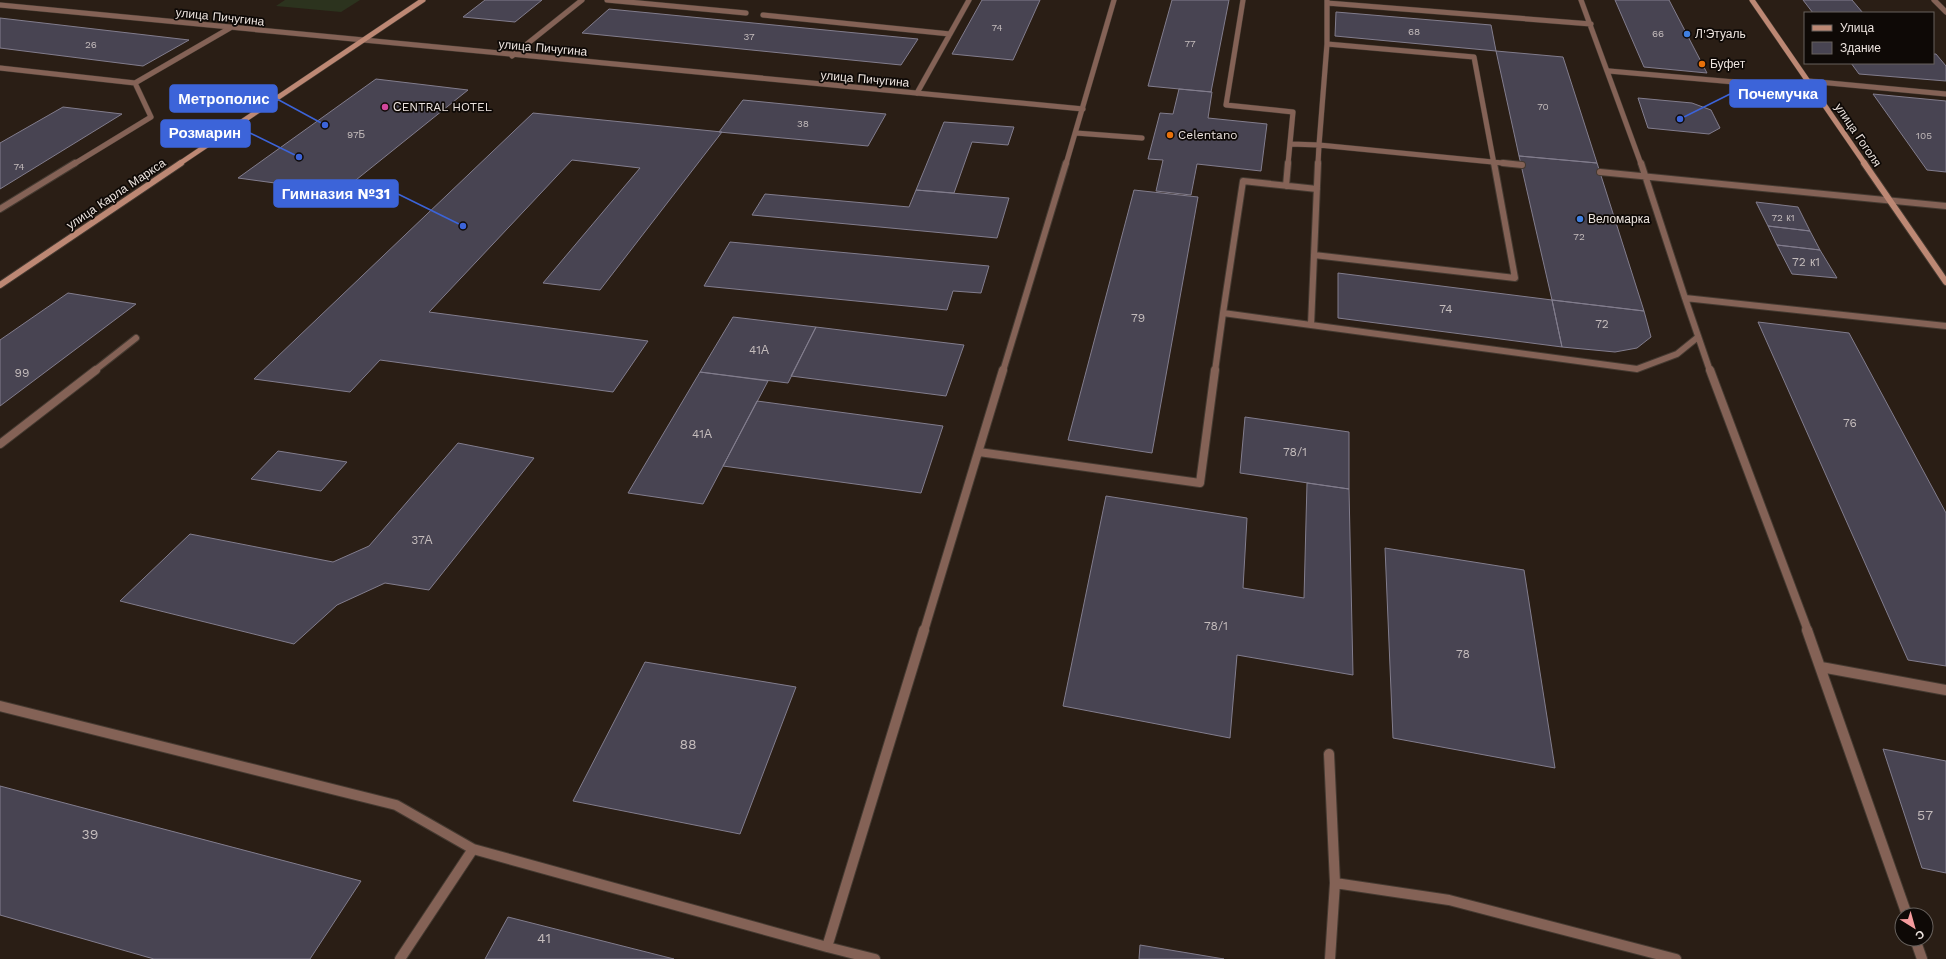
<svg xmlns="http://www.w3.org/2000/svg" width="1946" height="959" viewBox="0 0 1946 959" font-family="'Work Sans',sans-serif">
<rect width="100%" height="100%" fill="#2a1e15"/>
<path fill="#2c331e" d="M 285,0 L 360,0 L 341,12 L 276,6 Z"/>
<path fill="#484452" stroke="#827d8d" d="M 485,0 L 542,0 L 515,22 L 463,17 Z
M 982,0 L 1040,0 L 1013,60 L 952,54 Z
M 1172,0 L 1229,0 L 1211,92 L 1148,86 Z
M 1615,0 L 1669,0 L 1707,73 L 1644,67 Z
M 1803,0 L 1852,0 L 1863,13 L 1813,13 Z
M 609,9 L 918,39 L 901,65 L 582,33 Z
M 1336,12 L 1491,25 L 1496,51 L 1335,36 Z
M 0,18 L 189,40 L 143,66 L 0,48 Z
M 1496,51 L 1563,57 L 1597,163 L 1519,156 Z
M 1933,54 L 1936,54 L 1946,66 L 1946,81 L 1859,74 L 1851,63 L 1933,63 Z
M 376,79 L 468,90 L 341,192 L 238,178 Z
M 1179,89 L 1212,92 L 1208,118 L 1267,124 L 1261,171 L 1197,164 L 1191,195 L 1156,191 L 1163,160 L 1148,159 L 1160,113 L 1173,114 Z
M 1873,94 L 1946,101 L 1946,172 L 1927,170 Z
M 1638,98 L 1692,103 L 1711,110 L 1720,128 L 1709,134 L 1648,128 Z
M 743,100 L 886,114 L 868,146 L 719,132 Z
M 63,107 L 122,114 L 0,189 L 0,143 Z
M 533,113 L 722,132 L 600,290 L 543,283 L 640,168 L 572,160 L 429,312 L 648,341 L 613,392 L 380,360 L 350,392 L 254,379 Z
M 944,122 L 1014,127 L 1008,145 L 972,142 L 954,193 L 916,190 Z
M 1519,156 L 1597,163 L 1644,311 L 1552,300 Z
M 916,190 L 1009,198 L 997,238 L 752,215 L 765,194 L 909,207 Z
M 1134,190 L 1198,197 L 1152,453 L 1068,440 Z
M 1756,202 L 1798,207 L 1810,231 L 1768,226 Z
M 1768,226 L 1810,231 L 1820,250 L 1777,245 Z
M 730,242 L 989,266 L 981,293 L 953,291 L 947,310 L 704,286 Z
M 1777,245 L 1820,250 L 1837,278 L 1792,274 Z
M 1338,273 L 1552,300 L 1562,347 L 1338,318 Z
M 68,293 L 136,304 L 0,406 L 0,340 Z
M 1552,300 L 1644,311 L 1651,337 L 1637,348 L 1615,352 L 1562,347 Z
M 733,317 L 816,327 L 788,383 L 700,372 Z
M 1758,322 L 1849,333 L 1946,513 L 1946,666 L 1908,660 Z
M 816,327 L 964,345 L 946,396 L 791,376 Z
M 700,372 L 768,381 L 703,504 L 628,493 Z
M 757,401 L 943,426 L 921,493 L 723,466 Z
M 1245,417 L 1349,432 L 1349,489 L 1240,473 Z
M 458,443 L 534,458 L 429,590 L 385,583 L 337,605 L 294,644 L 120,601 L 190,534 L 333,562 L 369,546 Z
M 278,451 L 347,462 L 321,491 L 251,479 Z
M 1307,483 L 1349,489 L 1353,675 L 1237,655 L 1230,738 L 1063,706 L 1106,496 L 1247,518 L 1243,588 L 1304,598 Z
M 1385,548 L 1524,570 L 1555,768 L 1393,738 Z
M 645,662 L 796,687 L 740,834 L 573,801 Z
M 1883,749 L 1946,761 L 1946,873 L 1922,868 Z
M 0,786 L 361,881 L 310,959 L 154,959 L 0,915 Z
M 508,917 L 674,959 L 485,959 Z
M 1140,945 L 1224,959 L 1139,959 Z"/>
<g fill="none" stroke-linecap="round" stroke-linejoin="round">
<g stroke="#453a31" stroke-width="6">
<path id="service-far3" d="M 607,0 L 746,13
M 1243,0 L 1226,105 L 1293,112 L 1288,164
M 1581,0 L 1641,164
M 1934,0 L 1946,12
M 1327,3 L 1591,24
M 763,15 L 950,34
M 1327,44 L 1474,57 L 1494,164
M 512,56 L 582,0
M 0,68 L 135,83 L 230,28
M 1609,71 L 1814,89
M 1808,81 L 1946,94
M 917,93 L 969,0
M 1076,133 L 1142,138
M 1291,144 L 1319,145 L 1327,44 L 1327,0
M 74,164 L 151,117 L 135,83
M 1066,164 L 1114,0
M 1318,164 L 1319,145 L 1513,164"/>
</g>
<g stroke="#453a31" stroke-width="8">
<path id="service-far2" d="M 1503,163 L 1522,165
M 1641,163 L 1685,298
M 1600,172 L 1946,206
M 1286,186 L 1288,163
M 0,209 L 75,163
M 1314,255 L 1515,278 L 1494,163
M 1223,313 L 1243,181 L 1317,189
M 1311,325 L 1637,369 L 1677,354 L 1698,337
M 94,371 L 136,338
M 1003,371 L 1066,163
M 1215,371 L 1223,313 L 1311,325 L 1318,163
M 1710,371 L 1685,298 L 1946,326"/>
</g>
<g stroke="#453a31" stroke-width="10">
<path id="service-far1" d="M 1710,370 L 1808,631
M 0,444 L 96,370
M 979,452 L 1200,483 L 1215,370
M 924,631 L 1003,370"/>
</g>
<g stroke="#453a31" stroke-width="12">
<path id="service" d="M 1807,630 L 1907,915
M 1821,667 L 1946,690
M 0,706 L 396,805 L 473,849 L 400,959
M 1329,754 L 1335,883
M 473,849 L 827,947 L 924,630
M 1915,939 L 1922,959
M 827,947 L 875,959
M 1330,959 L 1335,883 L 1449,900 L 1676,959"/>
</g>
<g stroke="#453a31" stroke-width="6">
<path id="minor" d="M 0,5 L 1083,109"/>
</g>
<g stroke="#453a31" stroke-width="6">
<path id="secondary-far1" d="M 1752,0 L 1865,164
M 179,164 L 423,0"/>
</g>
<g stroke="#453a31" stroke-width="8">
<path id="secondary" d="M 1864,163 L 1946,282
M 0,285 L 181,163"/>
</g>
<use href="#service-far3" stroke="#846256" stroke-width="5"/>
<use href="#service-far2" stroke="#846256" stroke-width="6"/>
<use href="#service-far1" stroke="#846256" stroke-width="8"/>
<use href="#service" stroke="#846256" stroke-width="10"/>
<use href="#minor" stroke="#846256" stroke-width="5"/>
<use href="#secondary-far1" stroke="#bd8874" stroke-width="5"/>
<use href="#secondary" stroke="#bd8874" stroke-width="6"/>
</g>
<g fill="#3f7fe0" stroke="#0e0906" stroke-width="1.5">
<circle cx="1687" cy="34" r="4"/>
<circle cx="1580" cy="219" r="4"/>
</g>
<g fill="#e8710a" stroke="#0e0906" stroke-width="1.5">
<circle cx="1702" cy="64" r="4"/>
<circle cx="1170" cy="135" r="4"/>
</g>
<circle fill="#d1479c" stroke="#0e0906" stroke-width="1.5" cx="385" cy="107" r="4"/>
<g text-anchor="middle" stroke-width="3.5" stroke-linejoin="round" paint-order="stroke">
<g font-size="10" fill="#c4bcbc">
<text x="997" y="31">74</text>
<text x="1414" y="35">68</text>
<text x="1658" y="37">66</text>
<text x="749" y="40">37</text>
<text x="1190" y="47">77</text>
<text x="91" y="48">26</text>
<text x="1543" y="110">70</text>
<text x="803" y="127">38</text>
<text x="356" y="138">97Б</text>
<text x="1924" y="139">105</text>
<text x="19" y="170">74</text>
<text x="1783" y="221">72 к1</text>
<text x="1579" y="240">72</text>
</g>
<g font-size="12" fill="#ede4df" stroke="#0e0906">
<text transform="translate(220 17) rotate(6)" y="4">улица Пичугина</text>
<text transform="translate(543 48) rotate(5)" y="4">улица Пичугина</text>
<text transform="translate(865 79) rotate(5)" y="4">улица Пичугина</text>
<text transform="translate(1858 135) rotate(56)" y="4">улица Гоголя</text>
<text transform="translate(116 194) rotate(-34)" y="4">улица Карла Маркса</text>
</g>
<g font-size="12" fill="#ede4df" stroke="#0e0906" text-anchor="start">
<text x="1695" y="38">Л'Этуаль</text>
<text x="1710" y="68">Буфет</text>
<text x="393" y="111">СENTRAL HOTEL</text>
<text x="1178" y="139">Celentano</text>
<text x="1588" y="223">Веломарка</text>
</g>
<g font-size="12" fill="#c4bcbc">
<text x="1806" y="266">72 к1</text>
<text x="1446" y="313">74</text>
<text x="1138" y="322">79</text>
<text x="1602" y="328">72</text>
<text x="759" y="354">41А</text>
<text x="22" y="377">99</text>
<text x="1850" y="427">76</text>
<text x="702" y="438">41А</text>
<text x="1295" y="456">78/1</text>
<text x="422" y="544">37А</text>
<text x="1216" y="630">78/1</text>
<text x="1463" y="658">78</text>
</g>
<g font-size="14" fill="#c4bcbc">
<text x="688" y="749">88</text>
<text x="1925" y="820">57</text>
<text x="90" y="839">39</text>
<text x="544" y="943">41</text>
</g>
</g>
<path fill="none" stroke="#3c64d9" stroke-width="1.5" d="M1680 119L1730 94M325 125L277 99M299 157L250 133M463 226L398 194"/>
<g fill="#3c64d9" stroke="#0e0906" stroke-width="1.5">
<circle cx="1680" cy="119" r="4"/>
<circle cx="325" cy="125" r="4"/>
<circle cx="299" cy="157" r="4"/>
<circle cx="463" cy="226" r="4"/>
</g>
<g fill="#3c64d9" stroke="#3c64d9" stroke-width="1.5">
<rect x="1730" y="80" width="96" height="27" rx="4"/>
<rect x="170" y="85" width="107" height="27" rx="4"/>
<rect x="161" y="120" width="89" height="27" rx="4"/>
<rect x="274" y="180" width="124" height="27" rx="4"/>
</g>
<g font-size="15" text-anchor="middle" font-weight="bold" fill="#fff">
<text x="1778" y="99">Почемучка</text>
<text x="224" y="104">Метрополис</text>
<text x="205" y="138">Розмарин</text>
<text x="336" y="199">Гимназия №31</text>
</g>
<rect x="1804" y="12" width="130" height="52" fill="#0e0906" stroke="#67615d"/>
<rect x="1812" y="25" width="20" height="6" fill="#bd8874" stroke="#67615d"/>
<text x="1840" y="32" font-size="12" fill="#ede4df">Улица</text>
<rect x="1812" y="42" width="20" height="12" fill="#484452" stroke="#67615d"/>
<text x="1840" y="52" font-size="12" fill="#ede4df">Здание</text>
<g transform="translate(1914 927) rotate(143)"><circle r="19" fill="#0e0906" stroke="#67615d"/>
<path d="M0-3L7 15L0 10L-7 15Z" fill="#f59b9d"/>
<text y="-6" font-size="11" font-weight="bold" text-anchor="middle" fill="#ede4df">С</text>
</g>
</svg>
